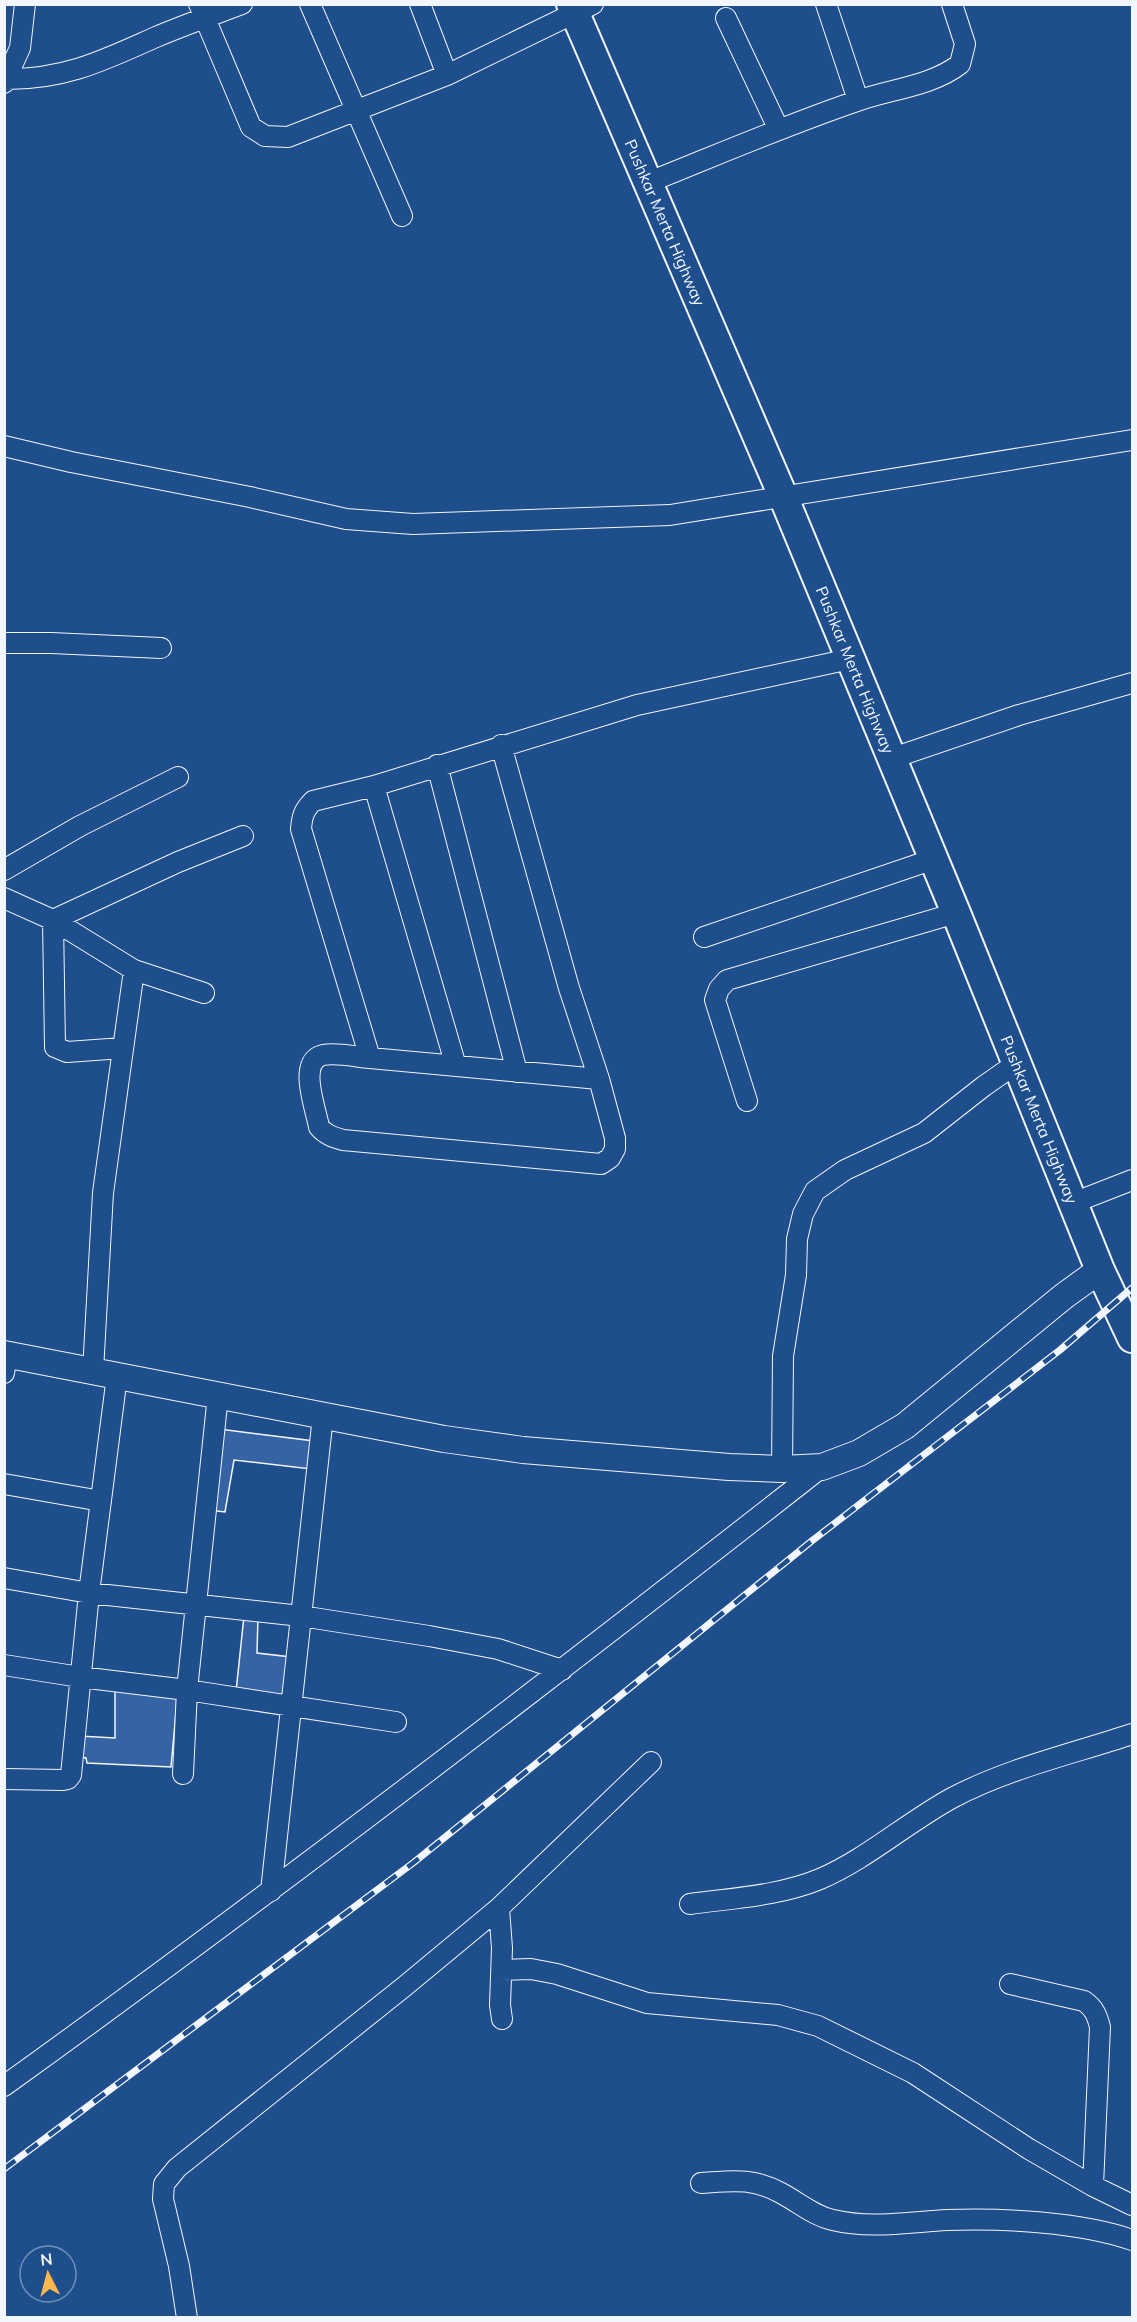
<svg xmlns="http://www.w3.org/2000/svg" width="1137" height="2322" viewBox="0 0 1137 2322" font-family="Mulish,sans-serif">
<rect width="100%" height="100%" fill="#1f4e8c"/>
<path fill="#3563a3" stroke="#f2f6ff" stroke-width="1.5" d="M 219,1429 L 314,1441 L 311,1469 L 234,1460 L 225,1512 L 209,1510 Z
M 244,1616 L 258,1617 L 257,1653 L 291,1657 L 286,1701 L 236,1692 Z
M 115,1688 L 178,1690 L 171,1767 L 87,1763 L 86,1758 L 79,1757 L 79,1736 L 115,1738 Z"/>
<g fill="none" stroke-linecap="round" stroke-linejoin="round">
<g stroke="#f2f6ff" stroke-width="22">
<path id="minor" d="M 199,4 L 251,127 L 265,136 L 288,137 L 447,75 L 593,4
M 310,4 L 402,216
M 420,4 L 447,75
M 826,4 L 858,100
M 726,18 L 779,130
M 8,79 C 67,79 104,60 156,37 C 184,25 213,15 242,4
M 4,83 L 20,48 L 25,4
M 647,183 C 717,155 786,125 857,101 C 891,89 932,86 960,64 L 965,44 L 952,4
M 4,446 L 71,462 L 250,497 L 346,519 L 413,524 L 670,515 L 1132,440
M 4,643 L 51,643 L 161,648
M 893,758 L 1019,715 L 1132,683
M 437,765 L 517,1072
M 374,786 L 456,1066
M 4,870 L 80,826 L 178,777
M 4,898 L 53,920 L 134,970 L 204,993
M 704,937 L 934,859
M 123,1048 L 67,1052 L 55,1047 L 53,920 L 178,862 L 243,836
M 370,1058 C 356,1057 337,1052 323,1055 C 297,1061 316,1109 319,1127 C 326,1135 333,1137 343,1140 L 601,1164 L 610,1158 L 615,1149 L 615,1138 L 599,1079 L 569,988 L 501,745
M 599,1079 L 370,1058 L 301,829 C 302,816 304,810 313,801 L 374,786 L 637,705 L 850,659
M 747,1101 L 715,1000 L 719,989 L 727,980 L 956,913
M 1073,1203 L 1132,1180
M 93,1371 L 103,1193 L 134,970
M 4,1373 L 7,1354
M 782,1469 L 783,1356 L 796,1275 L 797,1239 L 803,1214 L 815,1191 L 845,1170 L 924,1133 L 984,1086 L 1017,1063
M 4,1484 L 101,1501
M 4,1578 L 89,1593 L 301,1616 L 429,1636 L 498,1649 L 562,1670
M 4,1665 L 80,1677 L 187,1690 L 396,1722
M 183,1774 L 187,1690 L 218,1395
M 4,1779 L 63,1780 L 68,1779 L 71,1775 L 89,1593 L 117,1376
M 271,1891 L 323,1416
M 690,1904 C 733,1898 779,1896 820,1879 C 865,1860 908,1822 952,1798 C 1009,1768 1072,1754 1132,1734
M 499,1908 L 502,1948 L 500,2005 L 502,2019
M 502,1970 L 531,1969 L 557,1974 L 647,2003 L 778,2015 L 818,2026 L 913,2073 L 1029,2149 L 1093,2186 L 1132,2205
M 1010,1984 L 1084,2001 C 1094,2008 1097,2015 1100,2027 L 1093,2186
M 4,2086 C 282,1886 553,1678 822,1467
M 701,2183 C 731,2181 752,2177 781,2193 C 798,2202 814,2216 833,2220 C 869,2229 910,2222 947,2220 C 1002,2218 1081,2222 1132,2240
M 187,2318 L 179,2266 L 163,2199 L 164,2184 L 177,2168 L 405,1986 L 499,1908 L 651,1762"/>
</g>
<g stroke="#f2f6ff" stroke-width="28">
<path id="major" d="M 4,1354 L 444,1439 L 523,1450 L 729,1467 L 782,1469 L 822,1467 L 859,1453 L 905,1426 L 1064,1296 L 1100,1270"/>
</g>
<g stroke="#f2f6ff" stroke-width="32">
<g id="highway">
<path id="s1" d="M 571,4 L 783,496 L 956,913 L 1100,1270 L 1132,1338"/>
</g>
</g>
<use href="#minor" stroke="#1f4e8c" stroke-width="20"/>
<use href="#major" stroke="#1f4e8c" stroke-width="26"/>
<use href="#highway" stroke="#1f4e8c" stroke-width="28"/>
<g stroke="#f2f6ff" stroke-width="7">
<path id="rail" d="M 4,2169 L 413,1863 L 813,1540 L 1060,1350 L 1132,1288"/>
</g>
<use href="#rail" stroke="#1f4e8c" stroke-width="4.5" stroke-dasharray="14" stroke-linecap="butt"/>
</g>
<g text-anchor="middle" stroke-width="4.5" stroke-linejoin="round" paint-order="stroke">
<g font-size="16" fill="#f2f6ff" stroke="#1f4e8c">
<text dy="6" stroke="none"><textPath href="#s1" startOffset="238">Pushkar Merta Highway</textPath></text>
<text dy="6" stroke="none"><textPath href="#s1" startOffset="724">Pushkar Merta Highway</textPath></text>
<text dy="6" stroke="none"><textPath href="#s1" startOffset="1210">Pushkar Merta Highway</textPath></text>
</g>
</g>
<rect width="1137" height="2322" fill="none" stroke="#f2f6ff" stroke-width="12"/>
<g transform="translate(48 2274) rotate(354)"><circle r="28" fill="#1f4e8c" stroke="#7391ba" stroke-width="1.5"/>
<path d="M0-4.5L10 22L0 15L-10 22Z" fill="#ffb74d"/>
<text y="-9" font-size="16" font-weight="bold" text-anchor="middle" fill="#f2f6ff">N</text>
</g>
</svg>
